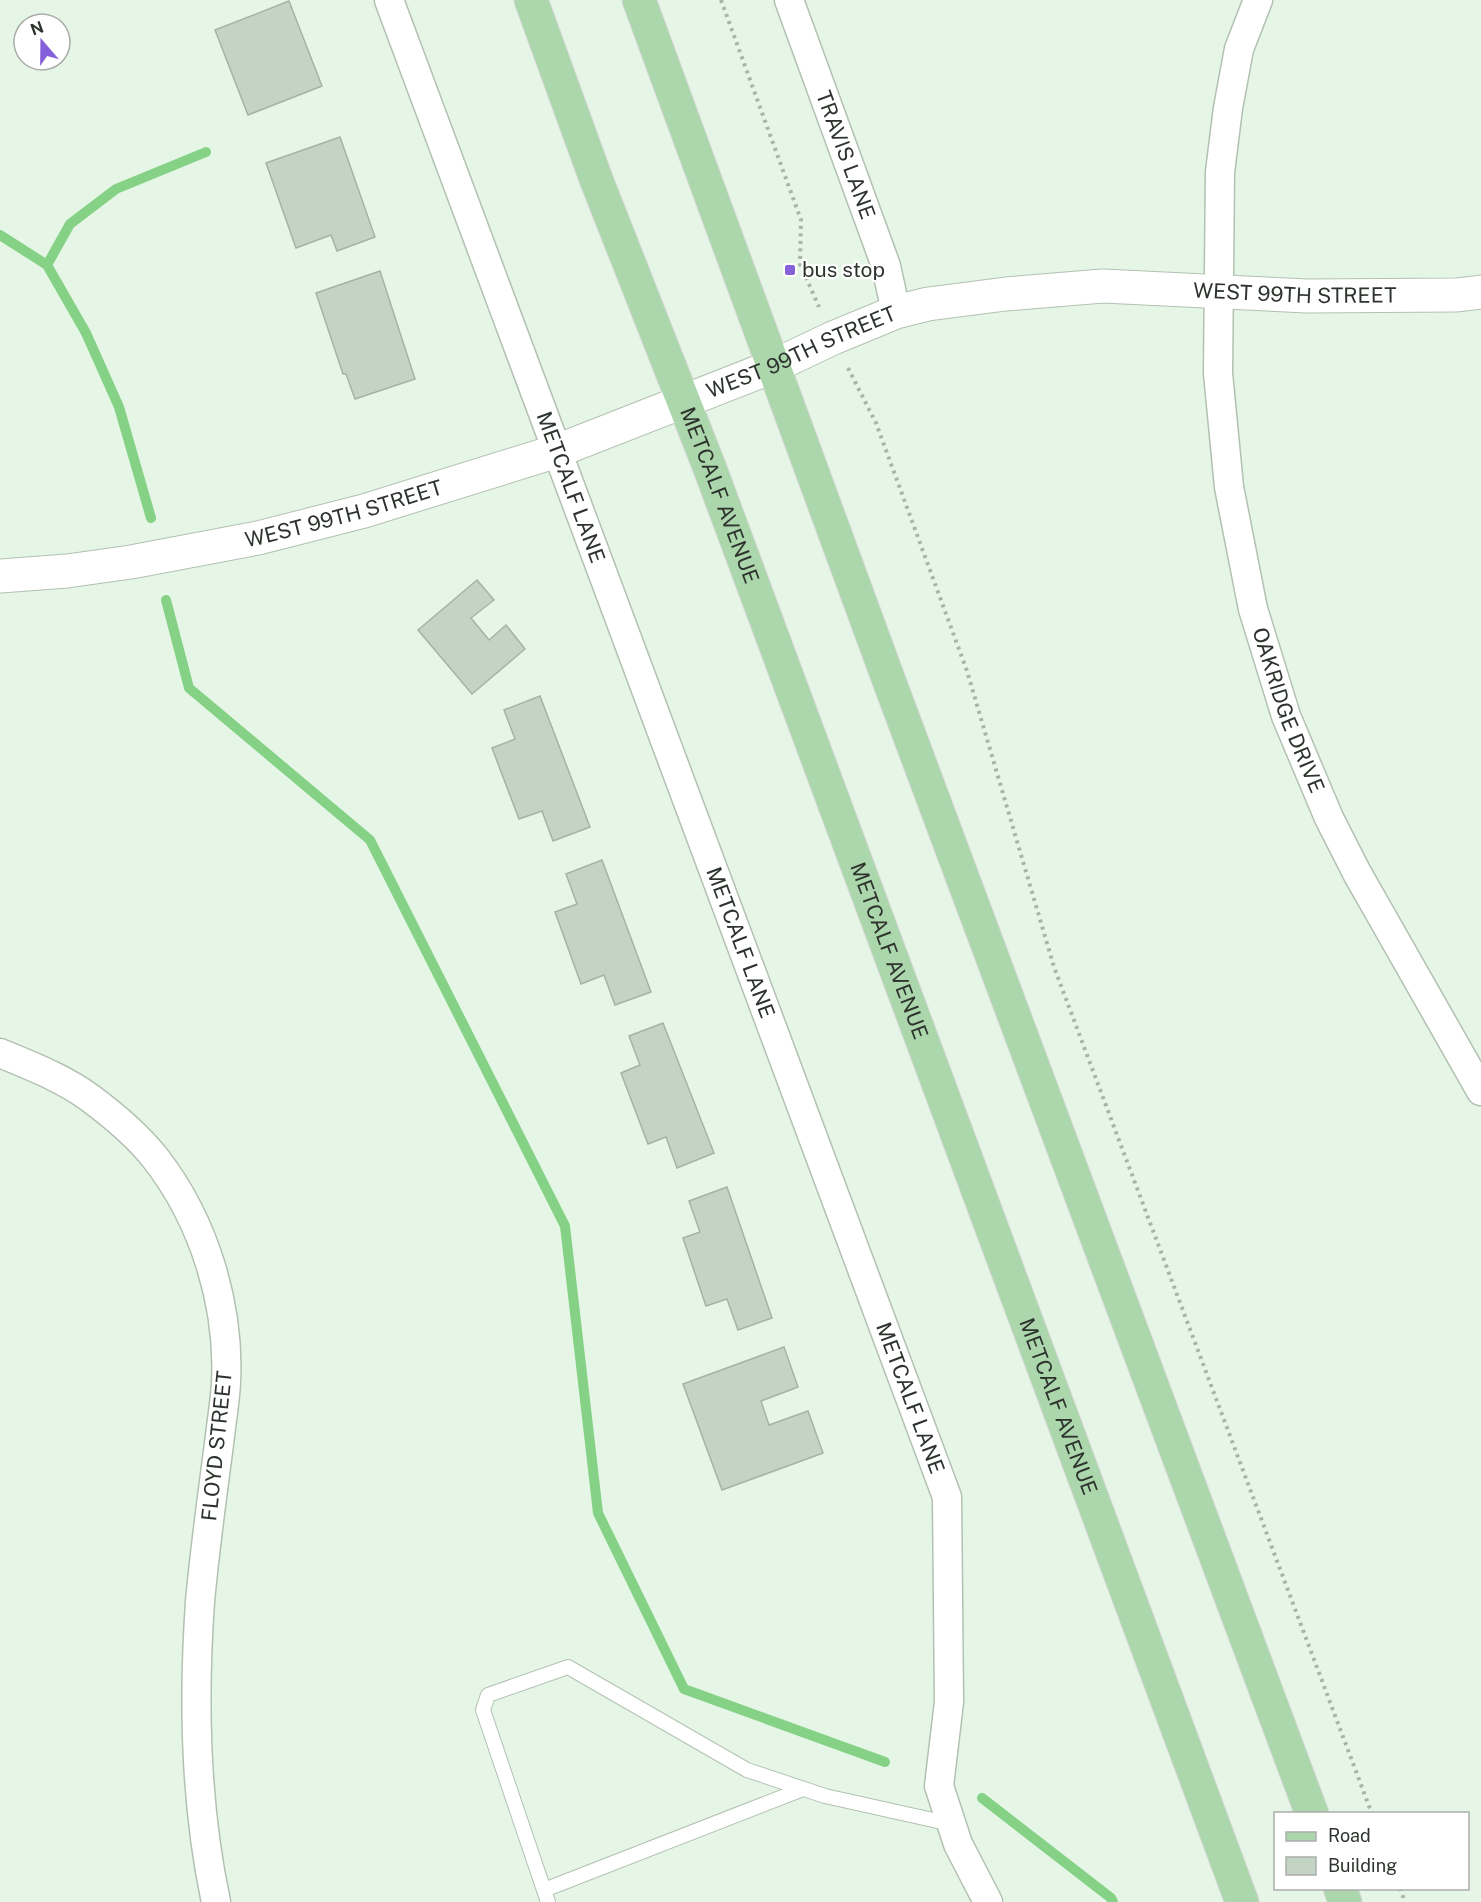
<svg xmlns="http://www.w3.org/2000/svg" width="1481" height="1902" viewBox="0 0 1481 1902" font-family="'Public Sans',sans-serif">
<rect width="100%" height="100%" fill="#e6f6e6"/>
<g fill="none" stroke-linecap="round" stroke-linejoin="round">
<path stroke="#85d186" stroke-width="10" d="M 0,235 L 47,265 L 86,333 L 119,407 L 151,518
M 47,265 L 70,224 L 116,189 L 206,152
M 166,600 L 189,688 L 370,840 L 565,1226 L 598,1513 L 684,1689 L 885,1762
M 982,1798 L 1111,1898 L 1113,1902"/>
</g>
<path fill="#c4d4c4" stroke="#a4b4a4" stroke-width="1.5" d="M 289,1 L 322,86 L 248,115 L 215,30 Z
M 340,137 L 375,237 L 337,251 L 331,235 L 296,248 L 266,163 Z
M 380,271 L 415,379 L 355,399 L 346,374 L 343,374 L 316,293 Z
M 477,580 L 494,600 L 471,618 L 489,640 L 506,625 L 525,649 L 472,694 L 418,630 Z
M 540,696 L 590,827 L 553,841 L 542,811 L 519,819 L 492,748 L 515,739 L 504,710 Z
M 602,860 L 651,992 L 615,1005 L 604,975 L 581,984 L 555,912 L 577,904 L 566,874 Z
M 663,1023 L 714,1153 L 677,1168 L 666,1137 L 648,1144 L 621,1073 L 640,1065 L 629,1036 Z
M 727,1187 L 772,1318 L 738,1330 L 727,1299 L 706,1306 L 683,1238 L 700,1232 L 689,1201 Z
M 784,1347 L 798,1387 L 761,1401 L 769,1425 L 808,1411 L 823,1453 L 722,1490 L 683,1384 Z"/>
<g fill="none" stroke-linecap="round" stroke-linejoin="round">
<g stroke="#b2c1b1" stroke-width="16">
<path id="service" d="M 544,1890 L 803,1789
M 548,1902 L 483,1710 L 488,1695 L 568,1667 L 747,1770 L 825,1796 L 951,1824"/>
</g>
<g stroke="#b2c1b1" stroke-width="31">
<g id="minor">
<path id="s1" d="M 389,0 L 947,1497 L 949,1702 L 939,1786 L 958,1844 L 988,1902"/>
<path id="s2" d="M 789,0 L 886,266 L 896,312"/>
<path id="s3" d="M 1258,0 L 1239,49 L 1228,108 L 1220,172 L 1218,373 L 1229,487 L 1253,609 L 1286,716 L 1329,818 L 1357,873 L 1481,1091"/>
<path d="M 0,1053 C 31,1066 63,1078 90,1098 C 113,1115 138,1136 156,1159 C 204,1221 230,1305 226,1383 C 225,1401 222,1418 220,1436 C 213,1491 205,1546 200,1602 C 193,1702 195,1804 216,1902"/>
</g>
</g>
<g stroke="#b2c1b1" stroke-width="35">
<g id="tertiary">
<path id="s4" d="M 0,576 L 67,571 L 131,562 L 258,538 L 364,511 L 557,451 L 774,366 L 833,338 L 896,312 L 928,304 L 1006,294 L 1103,286 L 1307,296 L 1457,295 L 1481,292"/>
</g>
</g>
<g stroke="#d9dad9" stroke-width="35">
<g id="primary">
<path id="s5" d="M 531,0 L 596,179 L 709,466 L 1242,1902"/>
<path d="M 639,0 L 888,678 L 1312,1814"/>
<path d="M 1340,1888 L 1345,1902"/>
</g>
</g>
<path stroke="#a7b4a7" stroke-width="4" stroke-dasharray="3 4.5" stroke-linecap="butt" d="M 721,0 L 801,220 L 800,264 L 819,307
M 848,368 L 876,423 L 967,671 L 1054,967 L 1372,1814
M 1400,1888 L 1405,1902"/>
<use href="#service" stroke="#fff" stroke-width="14"/>
<use href="#minor" stroke="#fff" stroke-width="28"/>
<use href="#tertiary" stroke="#fff" stroke-width="33"/>
<use href="#primary" stroke="#acd6ac" stroke-width="33"/>
</g>
<rect fill="#8660da" stroke="#fff" stroke-width="2" x="784" y="264" width="12" height="12" rx="3"/>
<g text-anchor="middle" stroke-width="4.5" stroke-linejoin="round" paint-order="stroke">
<g font-size="21" fill="#2d332d" stroke="#fff">
<text dy="7" stroke="none"><textPath href="#s2" startOffset="165">TRAVIS LANE</textPath></text>
<text dy="7" stroke="none"><textPath href="#s4" startOffset="1340">WEST 99TH STREET</textPath></text>
<text dy="7" stroke="none"><textPath href="#s4" startOffset="836">WEST 99TH STREET</textPath></text>
<text dy="7" stroke="none"><textPath href="#s1" startOffset="520">METCALF LANE</textPath></text>
<text dy="7" stroke="none"><textPath href="#s5" startOffset="530">METCALF AVENUE</textPath></text>
<text dy="7" stroke="none"><textPath href="#s4" startOffset="350">WEST 99TH STREET</textPath></text>
<text dy="7" stroke="none"><textPath href="#s3" startOffset="724">OAKRIDGE DRIVE</textPath></text>
<text dy="7" stroke="none"><textPath href="#s1" startOffset="1006">METCALF LANE</textPath></text>
<text dy="7" stroke="none"><textPath href="#s5" startOffset="1016">METCALF AVENUE</textPath></text>
<text dy="7" stroke="none"><textPath href="#s1" startOffset="1492">METCALF LANE</textPath></text>
<text dy="7" stroke="none"><textPath href="#s5" startOffset="1502">METCALF AVENUE</textPath></text>
<text transform="translate(217 1446) rotate(-84)" y="7">FLOYD STREET</text>
</g>
<g font-size="21" fill="#2d332d" stroke="#fff" text-anchor="start">
<text x="802" y="277">bus stop</text>
</g>
</g>
<rect x="1274" y="1812" width="195" height="78" fill="#ffffff" stroke="#abadab" stroke-width="1.5"/>
<rect x="1286" y="1832" width="30" height="9" fill="#acd6ac" stroke="#abadab" stroke-width="1.5"/>
<text x="1328" y="1842" font-size="18" fill="#2d332d">Road</text>
<rect x="1286" y="1857" width="30" height="18" fill="#c4d4c4" stroke="#abadab" stroke-width="1.5"/>
<text x="1328" y="1872" font-size="18" fill="#2d332d">Building</text>
<g transform="translate(42 42) rotate(340)"><circle r="28" fill="#ffffff" stroke="#abadab" stroke-width="1.5"/>
<path d="M0-4.5L10 22L0 15L-10 22Z" fill="#8660da"/>
<text y="-9" font-size="16" font-weight="bold" text-anchor="middle" fill="#2d332d">N</text>
</g>
</svg>
